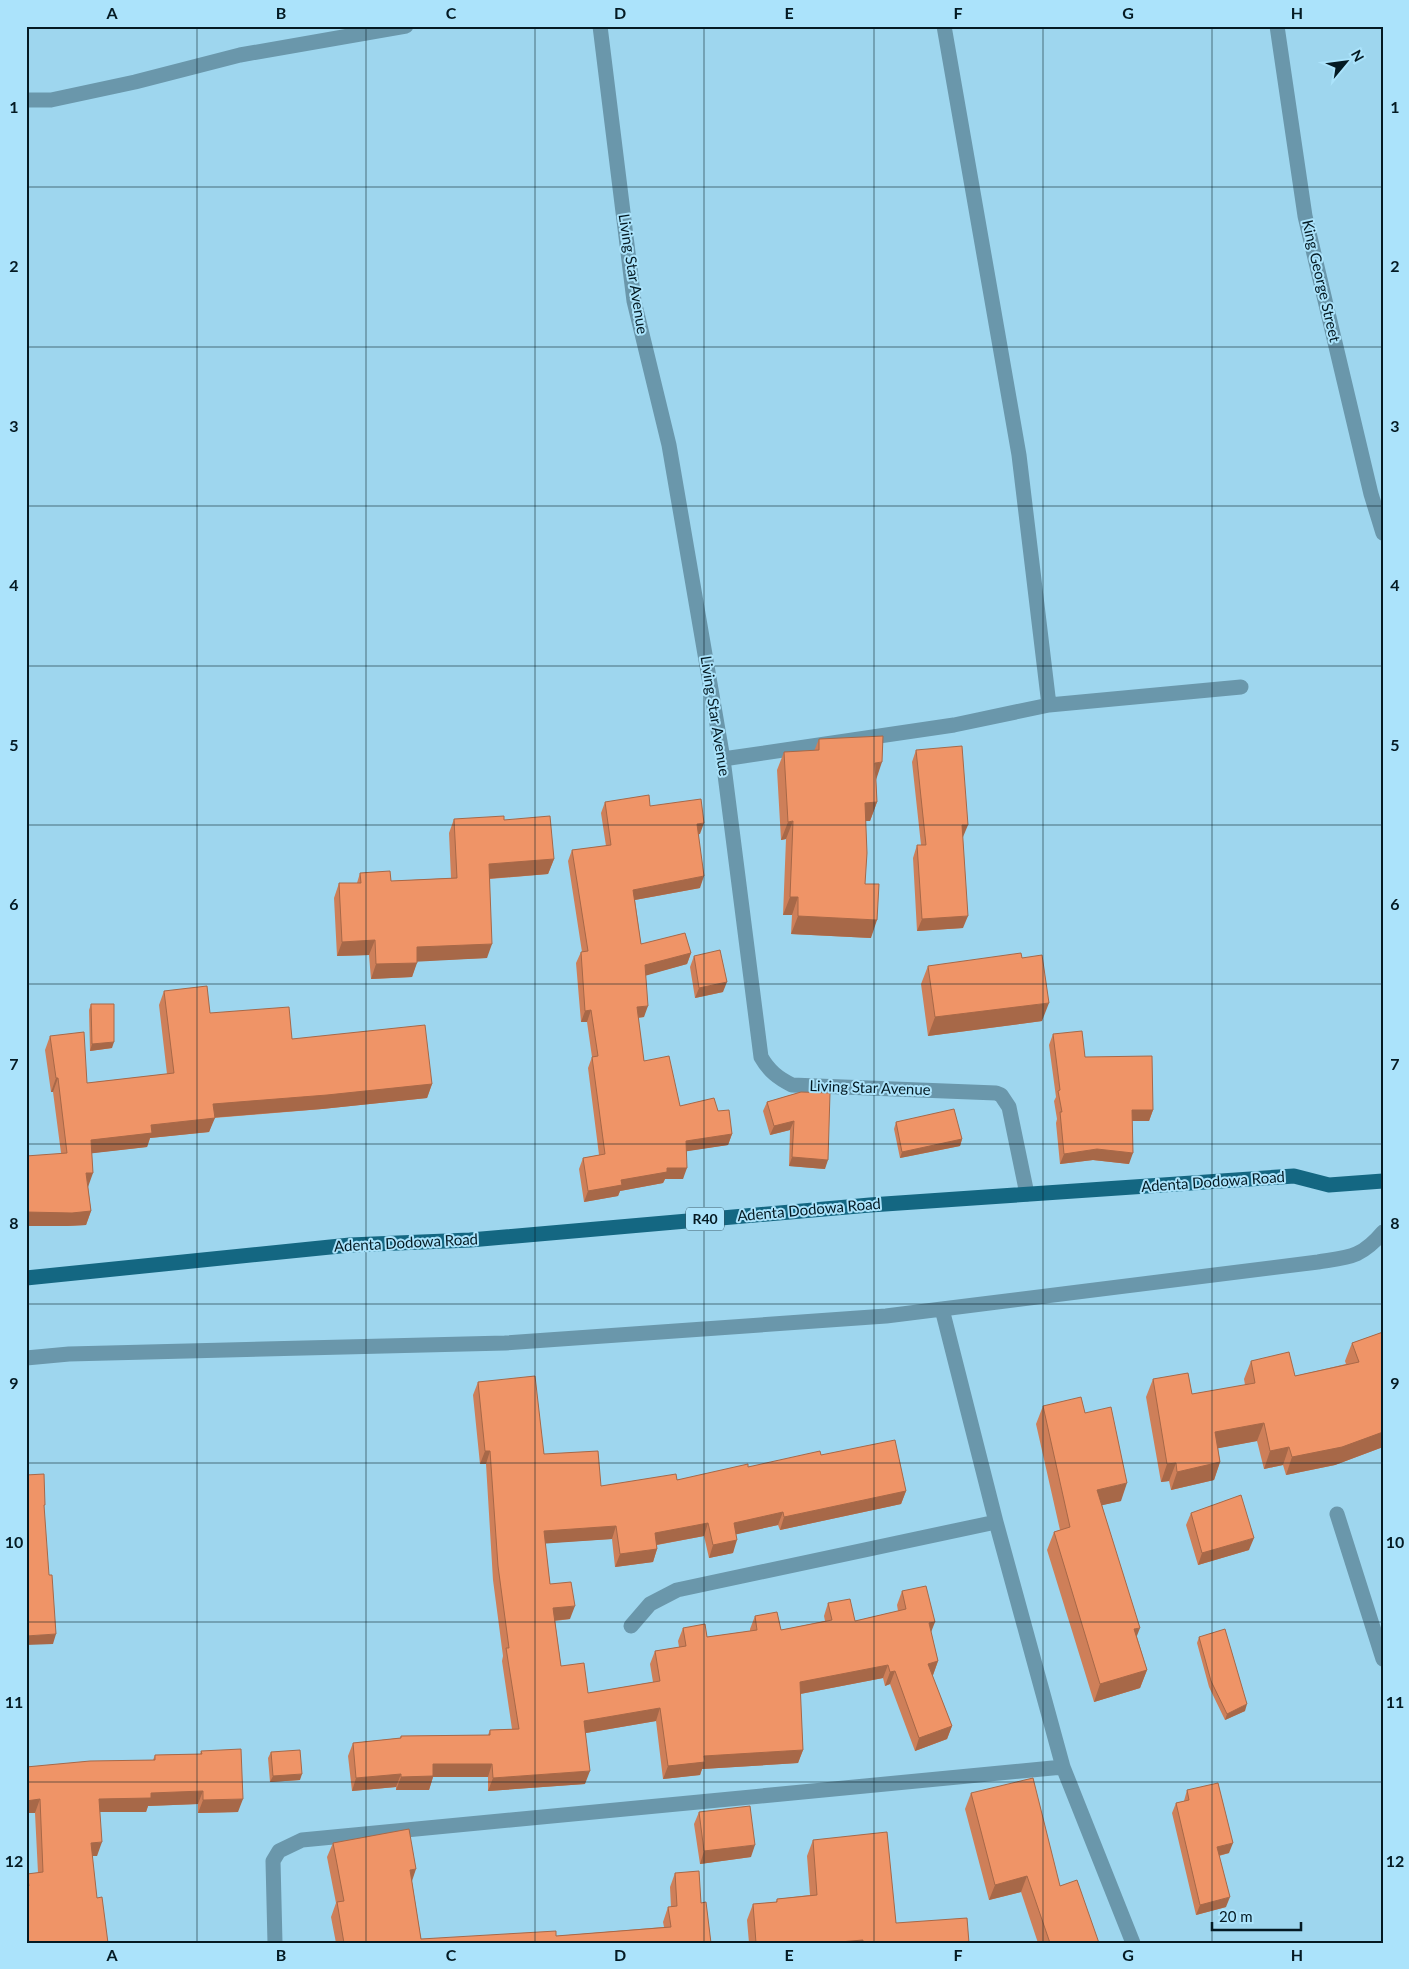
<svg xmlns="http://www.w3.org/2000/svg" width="1409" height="1969" viewBox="0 0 1409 1969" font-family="Lato,sans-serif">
<rect width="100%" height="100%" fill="#9ed6ee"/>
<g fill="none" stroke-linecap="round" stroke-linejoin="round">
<path stroke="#6a97ab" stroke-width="15" d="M 600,26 L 634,301 L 669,445 L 723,759 L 761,1057 C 769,1071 778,1078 792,1085 L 996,1093 L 1001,1095 L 1009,1107 L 1027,1194
M 944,26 L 1019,455 L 1049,705
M 1277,26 L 1305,216 L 1371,494 L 1383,533
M 26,100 L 51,100 L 135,82 L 240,55 L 406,26
M 723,759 L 954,725 L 1049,705 L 1241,687
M 942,1309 L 1318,1262 C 1349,1257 1361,1258 1383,1232
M 26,1358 L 69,1354 L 505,1343 L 886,1316 L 942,1309 L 996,1522 L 1063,1767 L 1133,1943
M 1337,1514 L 1383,1659
M 631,1626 L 650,1604 L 677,1590 L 996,1522
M 275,1943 L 273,1861 L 279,1851 L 302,1840 L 1063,1767"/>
<path stroke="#146782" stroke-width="15" d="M 26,1278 L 350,1245 L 470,1240 L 870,1205 L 1294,1176 L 1329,1185 L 1383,1181"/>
</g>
<path fill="#ce7f59" d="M 819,739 L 876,780 L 877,802 L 870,821 L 865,821 L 865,884 L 871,938 L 791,934 L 792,915 L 783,915 L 786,839 L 781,840 L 777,770 L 784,752 L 814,751 Z
M 916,750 L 963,837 L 962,837 L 963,928 L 917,931 L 913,858 L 917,845 L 921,845 L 912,762 Z
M 605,802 L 650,806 L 700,834 L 698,834 L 700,888 L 635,900 L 641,944 L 691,953 L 687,964 L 646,975 L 644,1017 L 638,1018 L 644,1061 L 680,1106 L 718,1111 L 732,1134 L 728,1145 L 686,1151 L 683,1179 L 665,1179 L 663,1183 L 620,1191 L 618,1196 L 584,1202 L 579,1169 L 583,1158 L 599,1155 L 588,1068 L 592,1057 L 587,1022 L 581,1022 L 576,963 L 581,952 L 582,952 L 568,861 L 572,850 L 606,846 L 601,813 Z
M 454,819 L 504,820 L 554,859 L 548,874 L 490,879 L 487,958 L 417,961 L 412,977 L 371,979 L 369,955 L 337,956 L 334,898 L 339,883 L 357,883 L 360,873 L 391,881 L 451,878 L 449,833 Z
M 694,956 L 723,992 L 695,998 L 690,967 Z
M 1022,958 L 1042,1021 L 928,1036 L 921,984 L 928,966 Z
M 164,991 L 210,1013 L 432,1084 L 427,1098 L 322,1109 L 214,1118 L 209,1132 L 150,1138 L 147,1147 L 92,1153 L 88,1187 L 91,1211 L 86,1225 L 67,1226 L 61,1153 L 53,1092 L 51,1092 L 45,1050 L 50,1036 L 87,1083 L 167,1074 L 159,1005 Z
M 91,1004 L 112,1048 L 90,1051 L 89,1010 Z
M 1053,1034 L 1085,1057 L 1153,1110 L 1149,1121 L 1132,1121 L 1129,1164 L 1093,1160 L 1060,1164 L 1056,1123 L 1057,1119 L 1054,1101 L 1056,1097 L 1049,1045 Z
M 801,1092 L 825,1169 L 789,1166 L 790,1130 L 770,1135 L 763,1111 L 767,1102 Z
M 896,1122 L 962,1139 L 960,1146 L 900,1158 L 894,1129 Z
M 1383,1332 L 1383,1447 L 1335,1465 L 1286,1475 L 1283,1465 L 1264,1469 L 1257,1441 L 1218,1448 L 1220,1462 L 1214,1480 L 1171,1490 L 1169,1481 L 1161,1482 L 1146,1397 L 1153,1379 L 1192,1394 L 1245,1385 L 1244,1379 L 1251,1361 L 1295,1376 L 1346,1364 L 1345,1361 L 1352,1343 Z
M 478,1382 L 544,1454 L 601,1486 L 677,1480 L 748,1467 L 821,1455 L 906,1491 L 901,1504 L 780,1530 L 778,1525 L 736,1534 L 733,1553 L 709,1558 L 704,1536 L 657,1545 L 657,1549 L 653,1562 L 615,1567 L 612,1539 L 545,1543 L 550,1584 L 570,1619 L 555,1621 L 561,1666 L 588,1693 L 653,1682 L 650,1664 L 655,1651 L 679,1647 L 678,1641 L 683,1628 L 707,1637 L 750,1631 L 750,1629 L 755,1616 L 781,1630 L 825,1621 L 824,1616 L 828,1603 L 855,1621 L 898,1611 L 897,1605 L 902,1591 L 931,1632 L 938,1661 L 933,1675 L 932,1675 L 952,1726 L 947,1739 L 915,1751 L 890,1684 L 885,1686 L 883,1678 L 800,1694 L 803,1750 L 798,1763 L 702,1769 L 700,1775 L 663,1779 L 656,1721 L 586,1733 L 585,1784 L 488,1791 L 488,1777 L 433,1777 L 429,1790 L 396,1790 L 396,1787 L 352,1791 L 348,1756 L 353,1743 L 400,1738 L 401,1736 L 488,1735 L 490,1730 L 512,1729 L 502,1661 L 503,1656 L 493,1580 L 486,1464 L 480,1464 L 473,1395 Z
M 1043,1406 L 1085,1413 L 1121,1501 L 1102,1505 L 1137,1637 L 1147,1670 L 1140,1688 L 1094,1702 L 1047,1550 L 1054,1532 L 1060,1530 L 1036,1424 Z
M 1191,1513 L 1249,1550 L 1198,1565 L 1186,1525 Z
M 1199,1637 L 1245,1711 L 1225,1720 L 1209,1687 L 1197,1643 Z
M 201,1751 L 238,1812 L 198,1813 L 198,1804 L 148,1806 L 146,1812 L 100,1812 L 97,1856 L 92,1856 L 26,1943 L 26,1877 L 27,1874 L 38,1873 L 35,1813 L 26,1813 L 26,1767 L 153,1760 L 155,1755 L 200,1754 Z
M 271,1752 L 300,1780 L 270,1782 L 268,1758 Z
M 1187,1790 L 1229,1853 L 1219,1856 L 1226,1907 L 1196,1915 L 1172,1813 L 1176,1803 L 1184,1801 Z
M 971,1793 L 1060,1886 L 1099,1943 L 1038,1943 L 1021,1892 L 989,1900 L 965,1809 Z
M 699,1812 L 751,1857 L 700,1864 L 694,1824 Z
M 813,1840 L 896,1923 L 969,1943 L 749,1943 L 747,1920 L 753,1904 L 776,1902 L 777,1899 L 810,1895 L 807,1856 Z
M 333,1843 L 412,1882 L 421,1939 L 556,1936 L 664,1927 L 663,1922 L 668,1907 L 671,1907 L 670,1887 L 675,1873 L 701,1903 L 711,1943 L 336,1943 L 331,1917 L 336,1903 L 327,1857 Z"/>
<path fill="#a76848" d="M 882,762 L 876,780 L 875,763 Z
M 877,802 L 870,821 L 858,821 L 865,803 Z
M 793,821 L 786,839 L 781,840 L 788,822 Z
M 704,823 L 700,834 L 693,835 L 697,824 Z
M 962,825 L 968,825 L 963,837 L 957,837 Z
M 554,859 L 548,874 L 484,879 L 489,864 Z
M 704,876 L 700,888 L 629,901 L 633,890 Z
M 790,897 L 798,897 L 792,915 L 783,915 Z
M 798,916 L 877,920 L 871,938 L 791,934 Z
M 968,916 L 963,928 L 917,931 L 922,919 Z
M 375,940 L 369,955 L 337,956 L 342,942 Z
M 492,944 L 487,958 L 411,962 L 417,947 Z
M 691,953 L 687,964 L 641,977 L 645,965 Z
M 417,963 L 412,977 L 371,979 L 376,964 Z
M 727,982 L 723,992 L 695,998 L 699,988 Z
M 1049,1003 L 1042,1021 L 928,1036 L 935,1017 Z
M 648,1006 L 644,1017 L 633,1018 L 637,1007 Z
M 591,1010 L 587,1022 L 581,1022 L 585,1011 Z
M 114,1042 L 112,1048 L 90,1051 L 92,1044 Z
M 56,1078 L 58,1078 L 53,1092 L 51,1092 Z
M 432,1084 L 427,1098 L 322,1109 L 208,1118 L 213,1104 Z
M 1132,1110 L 1153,1110 L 1149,1121 L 1128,1121 Z
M 215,1118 L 209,1132 L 150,1138 L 147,1147 L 86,1154 L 91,1140 L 151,1125 Z
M 794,1121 L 790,1130 L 770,1135 L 774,1126 Z
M 732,1134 L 728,1145 L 682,1152 L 686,1141 Z
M 962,1139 L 960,1146 L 900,1158 L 902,1152 Z
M 1097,1149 L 1133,1153 L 1129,1164 L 1093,1160 L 1060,1164 L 1064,1154 Z
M 792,1157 L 828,1160 L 825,1169 L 789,1166 Z
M 667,1168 L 687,1168 L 683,1179 L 665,1179 L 663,1183 L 620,1191 L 618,1196 L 584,1202 L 588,1191 L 621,1180 Z
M 86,1173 L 93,1173 L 88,1187 Z
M 91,1211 L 86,1225 L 67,1226 L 26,1226 L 26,1212 Z
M 1264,1423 L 1257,1441 L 1209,1450 L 1215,1432 Z
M 1383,1432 L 1383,1447 L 1335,1465 L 1286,1475 L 1292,1457 Z
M 1289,1447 L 1283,1465 L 1264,1469 L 1270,1451 Z
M 485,1451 L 490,1451 L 486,1464 L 480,1464 Z
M 1220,1462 L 1214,1480 L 1171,1490 L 1177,1472 Z
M 1176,1463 L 1169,1481 L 1161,1482 L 1167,1464 Z
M 1127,1483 L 1121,1501 L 1090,1508 L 1097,1490 Z
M 906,1491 L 901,1504 L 780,1530 L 784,1517 Z
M 783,1512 L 778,1525 L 729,1536 L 734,1523 Z
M 708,1523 L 704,1536 L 650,1546 L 655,1533 Z
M 616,1526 L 612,1539 L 539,1544 L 544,1531 Z
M 1254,1538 L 1249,1550 L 1198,1565 L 1202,1553 Z
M 737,1540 L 733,1553 L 709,1558 L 713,1545 Z
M 657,1549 L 653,1562 L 615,1567 L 620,1554 Z
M 575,1606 L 570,1619 L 548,1621 L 553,1608 Z
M 935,1622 L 930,1635 L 929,1623 Z
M 1140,1628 L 1133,1646 L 1134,1629 Z
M 56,1634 L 53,1644 L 26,1645 L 26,1636 Z
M 938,1661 L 933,1675 L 923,1677 L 928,1664 Z
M 888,1665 L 883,1678 L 795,1695 L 800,1682 Z
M 1147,1670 L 1140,1688 L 1094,1702 L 1100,1684 Z
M 895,1671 L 890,1684 L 885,1686 L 890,1672 Z
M 1247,1704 L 1245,1711 L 1225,1720 L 1227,1714 Z
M 660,1708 L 656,1721 L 580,1734 L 584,1721 Z
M 952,1726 L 947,1739 L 915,1751 L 919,1738 Z
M 803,1750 L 798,1763 L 702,1769 L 700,1775 L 663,1779 L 668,1766 L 704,1756 Z
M 433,1764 L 492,1764 L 488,1777 L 433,1777 L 429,1790 L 396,1790 L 401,1777 Z
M 590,1771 L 585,1784 L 488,1791 L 493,1778 Z
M 302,1774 L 300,1780 L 270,1782 L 273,1776 Z
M 401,1774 L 396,1787 L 352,1791 L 356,1778 Z
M 203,1791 L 198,1804 L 148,1806 L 146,1812 L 95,1812 L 99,1799 L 151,1793 Z
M 40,1799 L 35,1813 L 26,1813 L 26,1801 Z
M 243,1799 L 238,1812 L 198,1813 L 203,1800 Z
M 102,1842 L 97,1856 L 86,1856 L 91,1843 Z
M 1233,1843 L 1229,1853 L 1213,1857 L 1217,1847 Z
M 755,1845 L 751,1857 L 700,1864 L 704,1851 Z
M 416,1869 L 411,1884 L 410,1870 Z
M 1027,1876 L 1021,1892 L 989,1900 L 995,1885 Z
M 1230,1897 L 1226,1907 L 1196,1915 L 1200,1905 Z
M 863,1940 L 862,1943 L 828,1943 Z"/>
<path fill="#ef9467" stroke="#a76848" d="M 883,736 L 882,762 L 875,763 L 877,802 L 865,803 L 867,853 L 865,884 L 879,884 L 877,920 L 798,916 L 798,897 L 790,897 L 793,821 L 788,822 L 784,752 L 819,750 L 819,739 Z
M 962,746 L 968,825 L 962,825 L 968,916 L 922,919 L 917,845 L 926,845 L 916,750 Z
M 649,795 L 650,806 L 701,799 L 704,823 L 697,824 L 704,876 L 633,890 L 641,944 L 685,933 L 691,953 L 645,965 L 648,1006 L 637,1007 L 644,1061 L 669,1056 L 680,1106 L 714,1098 L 718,1111 L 729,1110 L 732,1134 L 686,1141 L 687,1168 L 667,1168 L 667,1172 L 621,1180 L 622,1185 L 588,1191 L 583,1158 L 605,1154 L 592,1057 L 598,1056 L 591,1010 L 585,1011 L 581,952 L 588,951 L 572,850 L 611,845 L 605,802 Z
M 504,816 L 504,820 L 550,816 L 554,859 L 489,864 L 492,944 L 417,947 L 417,963 L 376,964 L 375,940 L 342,942 L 339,883 L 361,883 L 360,873 L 390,871 L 391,881 L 457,878 L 454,819 Z
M 720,950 L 727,982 L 699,988 L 694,956 Z
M 1021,953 L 1022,958 L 1042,955 L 1049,1003 L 935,1017 L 928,966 Z
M 207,986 L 210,1013 L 289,1007 L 292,1039 L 425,1025 L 432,1084 L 327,1095 L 213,1104 L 215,1118 L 151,1125 L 152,1133 L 91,1140 L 93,1173 L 86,1173 L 91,1211 L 72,1213 L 26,1212 L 26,1156 L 67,1153 L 58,1078 L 56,1078 L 50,1036 L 84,1032 L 87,1083 L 174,1073 L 164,991 Z
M 91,1004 L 114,1004 L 114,1042 L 92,1044 Z
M 1082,1031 L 1085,1057 L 1152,1056 L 1153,1110 L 1132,1110 L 1133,1153 L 1097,1149 L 1064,1154 L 1060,1112 L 1062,1112 L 1058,1091 L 1060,1090 L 1053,1034 Z
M 801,1092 L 830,1093 L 828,1160 L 792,1157 L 794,1121 L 774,1126 L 767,1102 Z
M 954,1109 L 962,1139 L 902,1152 L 896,1122 Z
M 1383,1332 L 1383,1432 L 1342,1447 L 1292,1457 L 1289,1447 L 1270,1451 L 1264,1423 L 1215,1432 L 1220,1462 L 1177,1472 L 1176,1463 L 1167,1464 L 1153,1379 L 1188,1373 L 1192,1394 L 1255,1383 L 1251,1361 L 1289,1352 L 1295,1376 L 1359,1362 L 1352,1343 Z
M 535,1376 L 544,1454 L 598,1451 L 601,1486 L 676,1474 L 677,1480 L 748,1464 L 748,1467 L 820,1451 L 821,1455 L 895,1440 L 906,1491 L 784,1517 L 783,1512 L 734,1523 L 737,1540 L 713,1545 L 708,1523 L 655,1533 L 657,1549 L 620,1554 L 616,1526 L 544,1531 L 550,1584 L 571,1582 L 575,1606 L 553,1608 L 561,1666 L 584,1663 L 588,1693 L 660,1681 L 655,1651 L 686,1646 L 683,1628 L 705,1624 L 707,1637 L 757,1630 L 755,1616 L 777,1612 L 781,1630 L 832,1620 L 828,1603 L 850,1599 L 855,1621 L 906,1609 L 902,1591 L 926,1586 L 935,1622 L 929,1623 L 938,1661 L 928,1664 L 952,1726 L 919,1738 L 895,1671 L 890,1672 L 888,1665 L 800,1682 L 803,1750 L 704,1756 L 705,1762 L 668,1766 L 660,1708 L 584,1721 L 590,1771 L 493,1778 L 492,1764 L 433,1764 L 433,1776 L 401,1777 L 401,1774 L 356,1778 L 353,1743 L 401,1738 L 401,1736 L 490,1735 L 490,1730 L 519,1729 L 506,1648 L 509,1648 L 498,1566 L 490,1451 L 485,1451 L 478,1382 Z
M 1081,1397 L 1085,1413 L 1111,1407 L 1127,1483 L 1097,1490 L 1140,1628 L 1134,1629 L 1147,1670 L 1100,1684 L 1054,1532 L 1070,1527 L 1043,1406 Z
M 44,1474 L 45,1505 L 44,1505 L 49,1575 L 52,1575 L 56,1634 L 26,1636 L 26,1475 Z
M 1241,1495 L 1254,1538 L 1202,1553 L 1191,1513 Z
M 1225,1629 L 1247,1704 L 1227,1714 L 1211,1681 L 1199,1637 Z
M 241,1749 L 243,1799 L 203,1800 L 203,1791 L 151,1793 L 151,1798 L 99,1799 L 102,1842 L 91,1843 L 97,1898 L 102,1897 L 108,1943 L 26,1943 L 26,1886 L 29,1886 L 27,1874 L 43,1872 L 40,1799 L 26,1801 L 26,1767 L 90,1761 L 155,1760 L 155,1755 L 202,1754 L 201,1751 Z
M 300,1750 L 302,1774 L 273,1776 L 271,1752 Z
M 1033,1778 L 1060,1886 L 1077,1880 L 1099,1943 L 1050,1943 L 1027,1876 L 995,1885 L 971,1793 Z
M 1218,1783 L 1233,1843 L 1217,1847 L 1230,1897 L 1200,1905 L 1176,1803 L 1189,1800 L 1187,1790 Z
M 750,1806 L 755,1845 L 704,1851 L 699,1812 Z
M 409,1829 L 416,1869 L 410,1870 L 421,1939 L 556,1931 L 556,1936 L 671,1927 L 668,1907 L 677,1906 L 675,1873 L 699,1871 L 701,1903 L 706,1902 L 711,1943 L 344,1943 L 337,1902 L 344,1901 L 333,1843 Z
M 887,1832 L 896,1923 L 967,1918 L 969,1943 L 863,1943 L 863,1940 L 828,1943 L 756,1943 L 753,1904 L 777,1902 L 777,1899 L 817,1895 L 813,1840 Z"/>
<path fill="none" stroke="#041a23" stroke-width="1" stroke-opacity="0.55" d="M 197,26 L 197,1943M 366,26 L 366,1943M 535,26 L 535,1943M 704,26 L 704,1943M 874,26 L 874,1943M 1043,26 L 1043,1943M 1212,26 L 1212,1943M 26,187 L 1383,187M 26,347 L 1383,347M 26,506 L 1383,506M 26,666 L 1383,666M 26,825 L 1383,825M 26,984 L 1383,984M 26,1144 L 1383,1144M 26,1304 L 1383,1304M 26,1463 L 1383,1463M 26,1622 L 1383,1622M 26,1782 L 1383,1782"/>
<g text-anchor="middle" stroke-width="4" stroke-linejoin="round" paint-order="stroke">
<rect fill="#abe3fb" stroke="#365664" stroke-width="1" x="686" y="1207.5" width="38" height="23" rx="4"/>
<g font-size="14" font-weight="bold" fill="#041a23">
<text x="705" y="1224">R40</text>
</g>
<g font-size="15" fill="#041a23" stroke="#abe3fb">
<text transform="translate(633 274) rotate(81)" y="5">Living Star Avenue</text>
<text transform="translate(1321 281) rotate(77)" y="5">King George Street</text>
<text transform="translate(715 716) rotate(81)" y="5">Living Star Avenue</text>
<text transform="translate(870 1088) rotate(2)" y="5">Living Star Avenue</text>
<text transform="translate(1213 1182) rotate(-4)" y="5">Adenta Dodowa Road</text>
<text transform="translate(809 1210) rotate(-5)" y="5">Adenta Dodowa Road</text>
<text transform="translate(406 1243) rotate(-3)" y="5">Adenta Dodowa Road</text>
</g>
</g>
<rect width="1409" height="1969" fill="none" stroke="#abe3fb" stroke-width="55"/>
<g transform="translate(1346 62) rotate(61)" stroke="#abe3fb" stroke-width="4" paint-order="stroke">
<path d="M0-4L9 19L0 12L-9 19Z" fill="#041a23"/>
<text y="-8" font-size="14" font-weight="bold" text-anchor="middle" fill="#041a23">N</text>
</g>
<path d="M1212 1922v8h89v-8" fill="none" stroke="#041a23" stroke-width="2.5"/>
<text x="1219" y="1922" font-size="15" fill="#041a23" stroke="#abe3fb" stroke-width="4" paint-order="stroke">20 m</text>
<rect x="28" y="28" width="1354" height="1914" fill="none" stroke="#041a23" stroke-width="2"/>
<g font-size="16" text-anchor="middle" font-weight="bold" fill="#041a23">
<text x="112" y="19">A</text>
<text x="281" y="19">B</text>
<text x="451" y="19">C</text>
<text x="620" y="19">D</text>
<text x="789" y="19">E</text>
<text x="958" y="19">F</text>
<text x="1128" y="19">G</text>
<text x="1297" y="19">H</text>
<text x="14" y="113">1</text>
<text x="1395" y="113">1</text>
<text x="14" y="272">2</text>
<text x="1395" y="272">2</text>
<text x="14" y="432">3</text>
<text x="1395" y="432">3</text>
<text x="14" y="591">4</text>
<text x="1395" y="591">4</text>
<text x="14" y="751">5</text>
<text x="1395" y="751">5</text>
<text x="14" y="910">6</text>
<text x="1395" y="910">6</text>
<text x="14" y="1070">7</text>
<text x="1395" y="1070">7</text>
<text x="14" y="1229">8</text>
<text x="1395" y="1229">8</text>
<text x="14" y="1389">9</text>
<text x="1395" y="1389">9</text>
<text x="14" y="1548">10</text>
<text x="1395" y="1548">10</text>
<text x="14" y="1708">11</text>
<text x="1395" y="1708">11</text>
<text x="14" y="1867">12</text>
<text x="1395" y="1867">12</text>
<text x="112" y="1961">A</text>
<text x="281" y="1961">B</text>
<text x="451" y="1961">C</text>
<text x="620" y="1961">D</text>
<text x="789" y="1961">E</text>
<text x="958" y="1961">F</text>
<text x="1128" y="1961">G</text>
<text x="1297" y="1961">H</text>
</g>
</svg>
